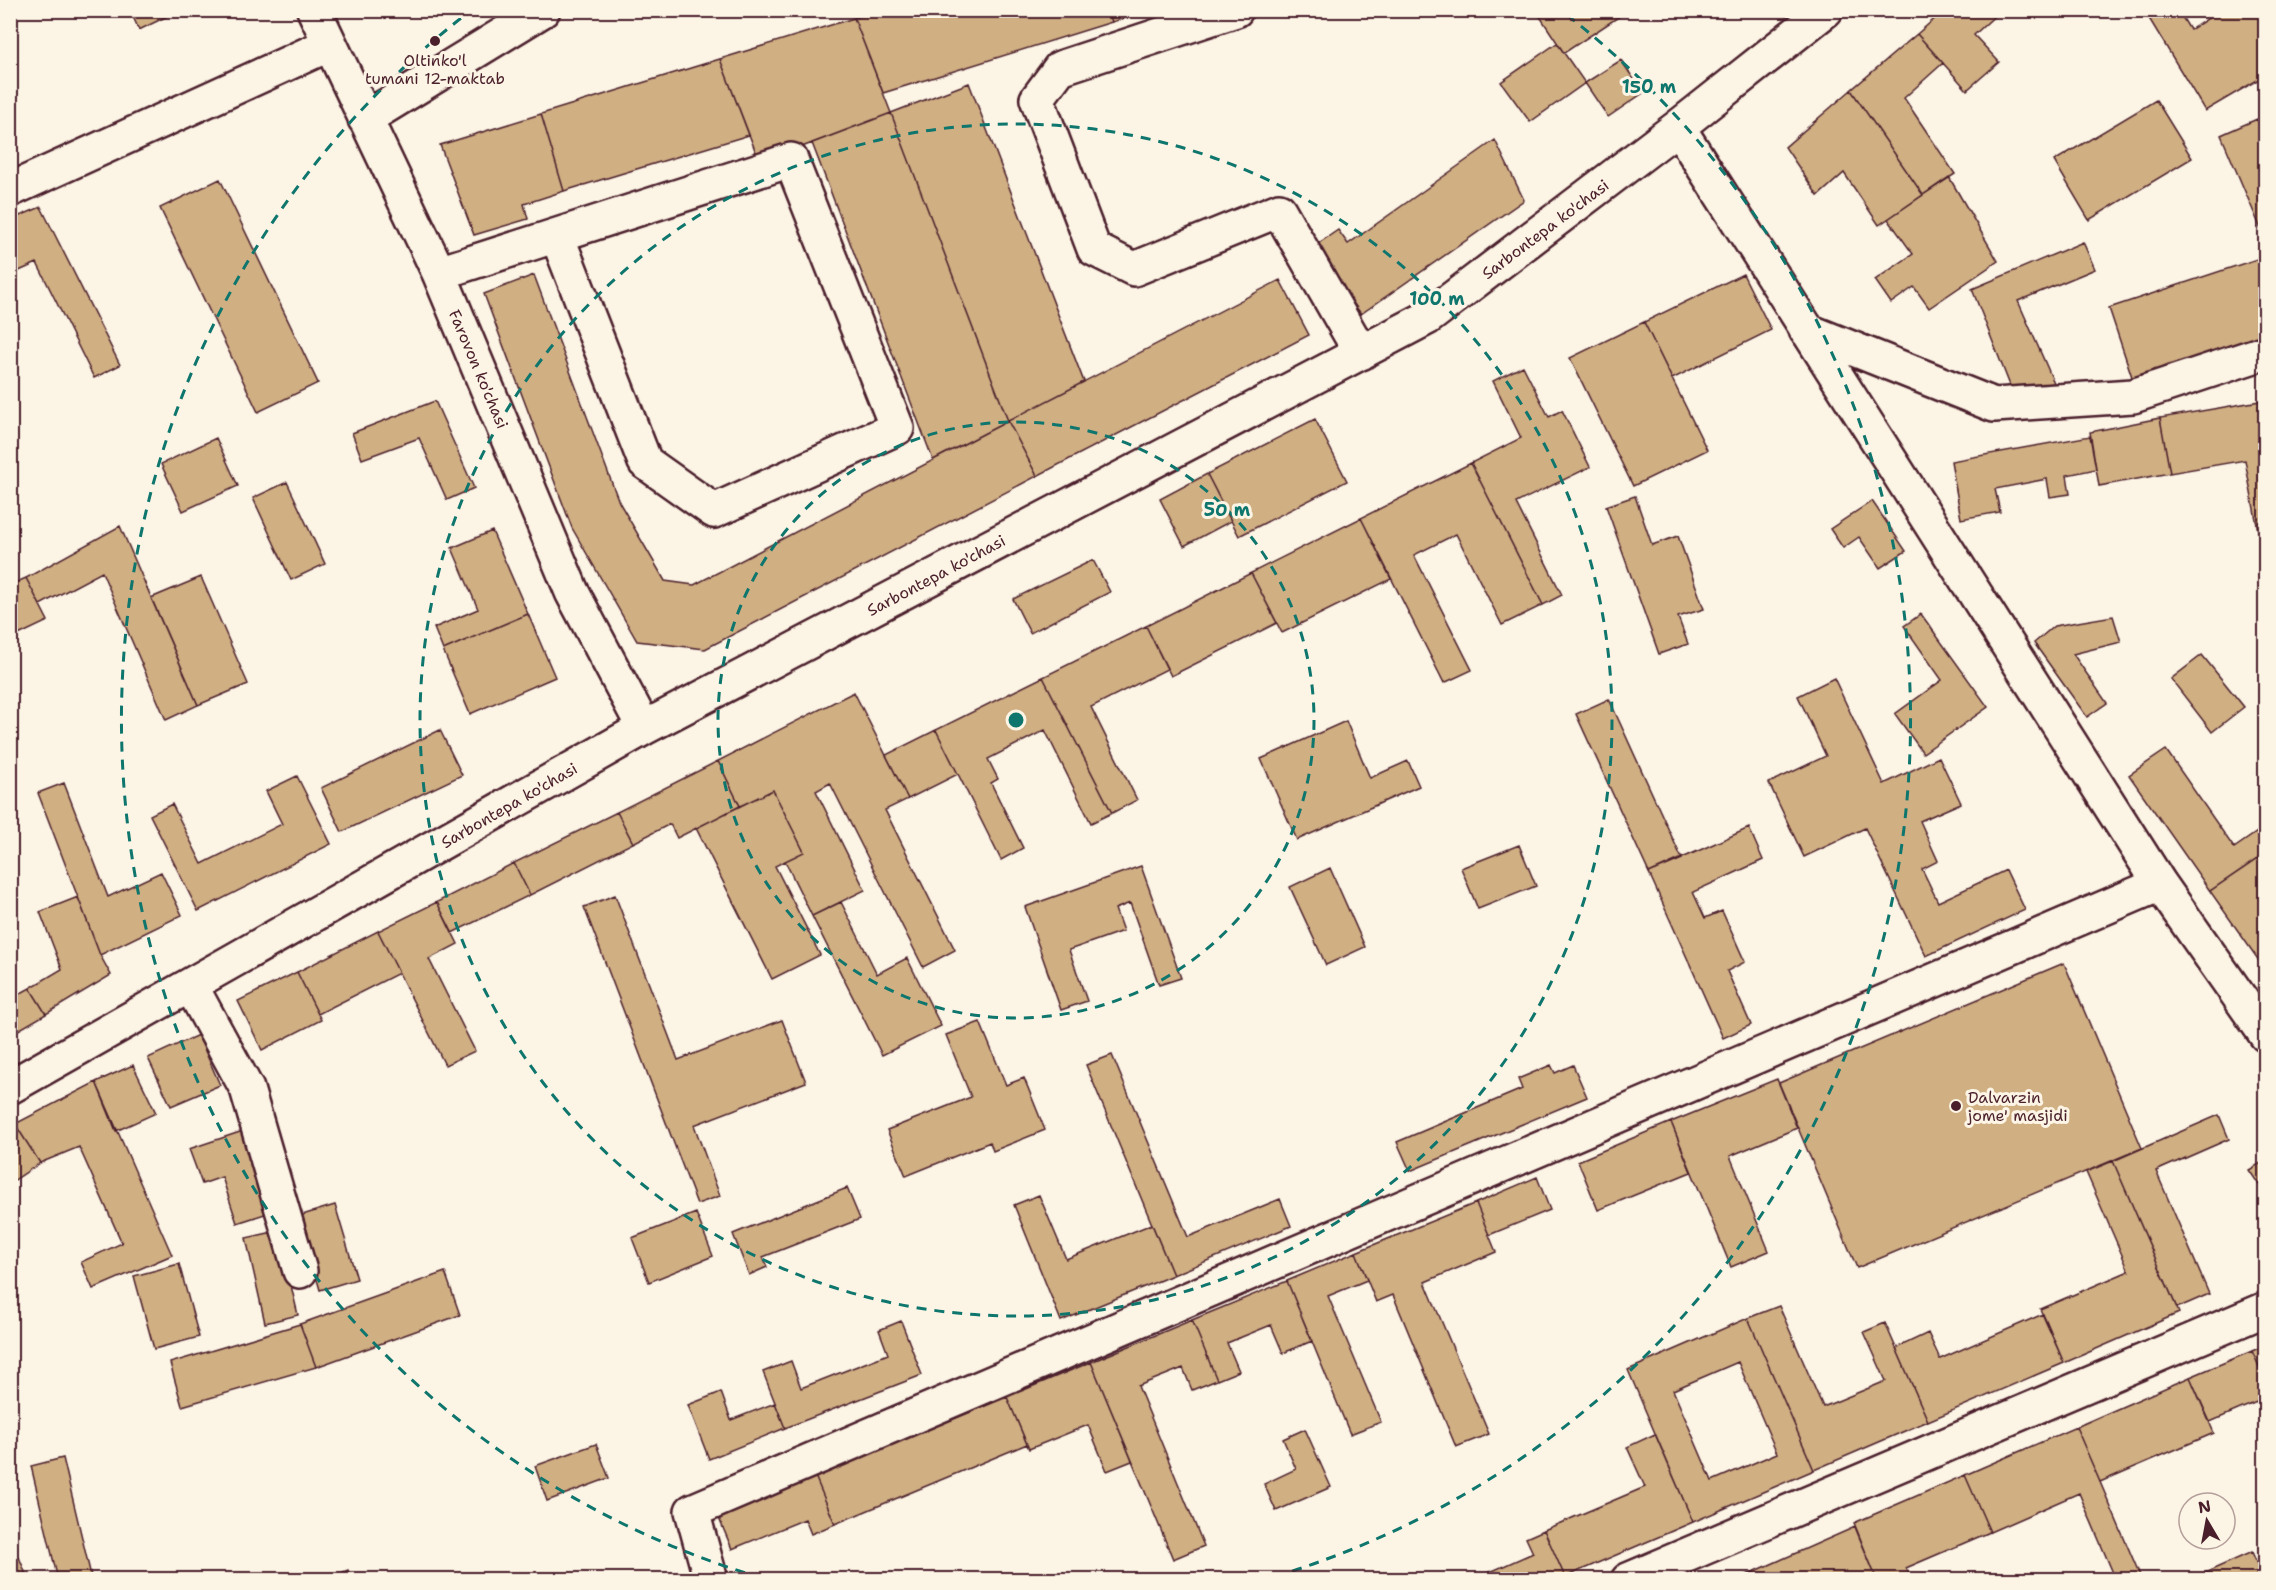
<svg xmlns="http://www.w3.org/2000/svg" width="2276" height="1590" viewBox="0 0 2276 1590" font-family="'Shantell Sans',sans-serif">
<rect width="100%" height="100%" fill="#fcf5e5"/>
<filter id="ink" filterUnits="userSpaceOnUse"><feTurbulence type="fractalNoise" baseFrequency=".0167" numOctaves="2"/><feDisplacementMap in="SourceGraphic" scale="12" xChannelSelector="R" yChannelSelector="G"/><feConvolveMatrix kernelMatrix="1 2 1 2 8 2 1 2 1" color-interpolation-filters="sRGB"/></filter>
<g filter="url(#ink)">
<path fill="#d0af83" stroke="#4a1f2b" stroke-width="1.5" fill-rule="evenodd" d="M 130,10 L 180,10 L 139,30 Z
M 878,10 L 1108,10 L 1112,22 L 883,93 L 854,18 Z
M 1108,10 L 1150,10 L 1112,22 Z
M 1547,10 L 1629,10 L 1564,53 L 1539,15 Z
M 1945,10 L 2001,10 L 1974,35 L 1999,62 L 1967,90 L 1917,34 Z
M 2144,10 L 2178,10 L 2190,30 L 2221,10 L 2261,10 L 2266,19 L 2266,75 L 2205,111 Z
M 854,18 L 891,113 L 760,163 L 720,59 Z
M 1917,34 L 1943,63 L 1904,98 L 1955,174 L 1923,195 L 1851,90 Z
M 1557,43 L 1585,83 L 1530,122 L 1501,82 Z
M 720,59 L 749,135 L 564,191 L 541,114 Z
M 1621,60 L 1643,93 L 1608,117 L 1585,83 Z
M 969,83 L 1084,382 L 1008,421 L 891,113 Z
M 1851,90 L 1923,195 L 1879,225 L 1844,173 L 1818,196 L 1785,147 Z
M 2156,100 L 2192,158 L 2089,220 L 2054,161 Z
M 891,113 L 1008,421 L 933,460 L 812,143 Z
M 541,114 L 564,191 L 524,204 L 528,219 L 474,235 L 440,145 Z
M 2257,119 L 2266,138 L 2266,241 L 2221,135 Z
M 1495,140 L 1524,200 L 1361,314 L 1313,247 L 1338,230 L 1348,244 Z
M 1949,177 L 1998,261 L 1929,308 L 1914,287 L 1891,303 L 1875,280 L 1913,254 L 1888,219 Z
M 220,179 L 318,383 L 258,412 L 160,208 Z
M 41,207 L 120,365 L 94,378 L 37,263 L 10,275 L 10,220 Z
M 2083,242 L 2095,269 L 2018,301 L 2055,385 L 2011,388 L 1972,289 Z
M 2266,256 L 2266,336 L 2133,380 L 2109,308 Z
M 1743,274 L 1771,330 L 1672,379 L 1644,322 Z
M 534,275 L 619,502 L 665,581 L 694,585 L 1008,421 L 1037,476 L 705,649 L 637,641 L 572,528 L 484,294 Z
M 1280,280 L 1309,335 L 1037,476 L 1008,421 Z
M 1644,322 L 1707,450 L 1633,486 L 1570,358 Z
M 1523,366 L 1549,417 L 1562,410 L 1590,467 L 1516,503 L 1562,595 L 1543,605 L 1471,463 L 1521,438 L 1493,381 Z
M 2266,400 L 2266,574 L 2245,460 L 2170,473 L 2160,418 Z
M 435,401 L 474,488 L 447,500 L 419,438 L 362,459 L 352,433 Z
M 2160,418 L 2170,473 L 2099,486 L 2090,432 Z
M 1315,419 L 1347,481 L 1239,536 L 1207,474 Z
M 2090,436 L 2096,469 L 2067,475 L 2070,494 L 2050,497 L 2047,479 L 1995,489 L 2000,512 L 1961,519 L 1951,461 Z
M 216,438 L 238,486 L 183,511 L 161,464 Z
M 1471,463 L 1543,605 L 1502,625 L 1456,534 L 1414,555 L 1472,670 L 1444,683 L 1361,518 Z
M 1207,474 L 1231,521 L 1184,546 L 1160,499 Z
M 287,482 L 325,564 L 291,580 L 253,498 Z
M 1635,496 L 1652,545 L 1678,536 L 1704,609 L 1678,617 L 1688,644 L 1659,654 L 1606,506 Z
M 1872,501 L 1906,551 L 1880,568 L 1859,537 L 1843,548 L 1830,529 Z
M 1361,518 L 1391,579 L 1282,633 L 1251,573 Z
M 120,526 L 198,705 L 166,720 L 102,572 L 40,605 L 26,578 Z
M 492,531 L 528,614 L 443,650 L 434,628 L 478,609 L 452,548 Z
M 1093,560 L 1110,592 L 1030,633 L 1013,599 Z
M 1251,573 L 1277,623 L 1171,676 L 1146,626 Z
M 201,577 L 248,684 L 198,705 L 151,598 Z
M 26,578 L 48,621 L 10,639 L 10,585 Z
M 528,614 L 555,677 L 470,714 L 443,650 Z
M 1921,614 L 1988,707 L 1923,753 L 1895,714 L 1942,680 L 1904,626 Z
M 2113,616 L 2121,642 L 2073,654 L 2107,703 L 2087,717 L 2034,643 L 2054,626 Z
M 1146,626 L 1167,669 L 1091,707 L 1137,800 L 1112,813 L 1043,677 Z
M 2202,655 L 2244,707 L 2212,732 L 2171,679 Z
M 1043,677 L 1112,813 L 1091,823 L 1045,730 L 988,759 L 998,779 L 991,783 L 1023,848 L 1001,860 L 936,730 Z
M 1834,678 L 1884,784 L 1939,757 L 1961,803 L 1920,821 L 1938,861 L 1922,869 L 1938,902 L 2006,870 L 2025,910 L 1926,956 L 1865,828 L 1804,857 L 1769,783 L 1826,756 L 1798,696 Z
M 854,692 L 908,799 L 885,810 L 955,950 L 923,967 L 830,783 L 816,791 L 865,890 L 812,916 L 785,861 L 804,852 L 773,790 L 740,806 L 718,761 Z
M 1609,699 L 1682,859 L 1649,873 L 1576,714 Z
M 1346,721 L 1370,778 L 1408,761 L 1419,786 L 1297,840 L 1261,759 Z
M 440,730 L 462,775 L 342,832 L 321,788 Z
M 936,730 L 958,774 L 908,799 L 886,755 Z
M 2166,750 L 2234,848 L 2266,826 L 2266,853 L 2210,891 L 2129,775 Z
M 718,761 L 740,806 L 677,838 L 670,824 L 633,843 L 617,812 Z
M 297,776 L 331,844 L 198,911 L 150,815 L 172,804 L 202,864 L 282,824 L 266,791 Z
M 64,783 L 108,897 L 161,872 L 182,915 L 100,955 L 38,793 Z
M 773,790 L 804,852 L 775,866 L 820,955 L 772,979 L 696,828 Z
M 617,812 L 633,843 L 530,895 L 514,863 Z
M 1749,828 L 1763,860 L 1693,892 L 1705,918 L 1722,911 L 1745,962 L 1727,971 L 1751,1025 L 1723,1038 L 1649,873 Z
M 1519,845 L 1536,886 L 1478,909 L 1461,868 Z
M 2260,857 L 2266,864 L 2266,963 L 2262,965 L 2210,891 Z
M 514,863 L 530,895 L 452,933 L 437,902 Z
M 1141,866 L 1181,978 L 1159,985 L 1130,903 L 1115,909 L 1123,931 L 1069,950 L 1087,1001 L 1061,1010 L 1025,907 Z
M 1330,868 L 1365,947 L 1326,965 L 1290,887 Z
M 615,895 L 678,1060 L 782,1020 L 806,1082 L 694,1125 L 720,1196 L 697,1204 L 584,907 Z
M 78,897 L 100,955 L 111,975 L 46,1014 L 30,988 L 62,969 L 40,912 Z
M 437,902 L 458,944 L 429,959 L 475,1051 L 445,1065 L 378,931 Z
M 841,902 L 877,974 L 907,958 L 941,1026 L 882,1055 L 812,916 Z
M 378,931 L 399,973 L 318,1014 L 297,972 Z
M 2064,963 L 2142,1148 L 1857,1268 L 1779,1083 Z
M 297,972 L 321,1020 L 262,1050 L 238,1001 Z
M 30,988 L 46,1014 L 10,1035 L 10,999 Z
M 980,1022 L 1006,1085 L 1024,1078 L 1045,1130 L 993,1151 L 990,1142 L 906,1176 L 887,1130 L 971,1097 L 946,1035 Z
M 198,1035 L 220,1085 L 171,1106 L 148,1058 Z
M 1112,1055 L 1188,1237 L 1280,1199 L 1291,1226 L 1173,1275 L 1086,1065 Z
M 133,1065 L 156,1113 L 116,1131 L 96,1082 Z
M 1551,1065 L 1555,1073 L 1573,1065 L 1587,1097 L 1410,1171 L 1397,1142 L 1522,1089 L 1518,1079 Z
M 1777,1079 L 1797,1128 L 1730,1156 L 1769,1251 L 1731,1267 L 1671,1122 Z
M 96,1082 L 172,1255 L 93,1289 L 81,1262 L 122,1243 L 79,1147 L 40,1163 L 15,1124 Z
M 2219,1115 L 2229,1139 L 2156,1171 L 2209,1294 L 2177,1308 L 2113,1161 Z
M 1671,1122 L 1691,1172 L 1598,1210 L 1578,1161 Z
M 15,1124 L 40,1163 L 10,1183 L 10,1127 Z
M 243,1131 L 271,1212 L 237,1223 L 222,1177 L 202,1184 L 189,1149 Z
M 2266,1160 L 2266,1195 L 2249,1170 Z
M 2113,1161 L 2179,1313 L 2064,1363 L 2040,1309 L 2129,1271 L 2086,1172 Z
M 1537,1177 L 1550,1210 L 1489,1235 L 1476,1203 Z
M 847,1188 L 860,1219 L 763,1257 L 767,1267 L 749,1275 L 733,1234 Z
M 1039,1195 L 1066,1259 L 1152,1224 L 1173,1275 L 1061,1321 L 1014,1205 Z
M 1476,1203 L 1496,1252 L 1425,1282 L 1489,1434 L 1456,1447 L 1393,1295 L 1376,1302 L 1356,1252 Z
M 335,1205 L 357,1279 L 320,1290 L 299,1216 Z
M 696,1213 L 713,1256 L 649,1282 L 632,1238 Z
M 278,1231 L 298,1315 L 265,1323 L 246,1238 Z
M 1356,1252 L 1367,1280 L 1328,1296 L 1381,1422 L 1350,1434 L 1287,1281 Z
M 179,1264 L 199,1337 L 154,1349 L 134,1276 Z
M 445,1272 L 460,1315 L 316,1367 L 300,1324 Z
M 1287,1281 L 1312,1341 L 1283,1353 L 1271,1325 L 1227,1343 L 1239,1371 L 1217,1380 L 1192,1320 Z
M 1779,1306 L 1823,1407 L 1886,1381 L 1864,1332 L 1885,1323 L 1928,1421 L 1814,1470 L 1748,1318 Z
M 2043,1314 L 2064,1363 L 1928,1421 L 1896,1348 L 1928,1333 L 1940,1359 Z
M 1748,1318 L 1814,1470 L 1693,1522 L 1628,1370 ZM 1738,1362 L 1777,1453 L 1712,1481 L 1673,1390 Z
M 1192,1320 L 1217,1380 L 1192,1390 L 1183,1368 L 1138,1386 L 1204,1546 L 1173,1559 L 1091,1362 Z
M 901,1321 L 922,1375 L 785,1428 L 763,1372 L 791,1361 L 801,1388 L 888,1354 L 879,1330 Z
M 300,1324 L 316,1367 L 182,1406 L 170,1363 Z
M 2266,1345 L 2266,1382 L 2252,1351 Z
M 2252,1351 L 2266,1382 L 2266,1398 L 2210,1422 L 2190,1377 Z
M 1091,1362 L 1132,1461 L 1107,1471 L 1088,1425 L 1029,1449 L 1007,1397 Z
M 2190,1377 L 2214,1433 L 2100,1482 L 2076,1427 Z
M 721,1392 L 731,1420 L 775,1403 L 785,1428 L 709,1459 L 688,1405 Z
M 1007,1397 L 1027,1444 L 835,1524 L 815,1476 Z
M 2076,1427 L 2100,1482 L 2142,1580 L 2116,1580 L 2079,1493 L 1990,1532 L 1965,1475 Z
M 1305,1429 L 1331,1487 L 1276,1511 L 1264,1484 L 1296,1469 L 1283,1439 Z
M 1655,1434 L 1693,1522 L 1565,1577 L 1544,1530 L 1645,1487 L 1627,1447 Z
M 596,1444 L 609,1478 L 547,1501 L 535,1466 Z
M 63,1458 L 92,1580 L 58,1580 L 31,1466 Z
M 1965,1475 L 1990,1532 L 1906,1568 L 1912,1580 L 1877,1580 L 1854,1523 Z
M 815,1476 L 835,1524 L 811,1534 L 805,1519 L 732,1549 L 718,1516 Z
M 1855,1527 L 1877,1580 L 1754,1580 L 1751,1573 Z
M 1544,1530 L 1565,1577 L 1560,1580 L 1472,1580 L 1533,1553 L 1526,1538 Z
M 2252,1552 L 2264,1580 L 2189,1580 Z
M 19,1557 L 27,1577 L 10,1580 L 10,1560 Z
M 348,1570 L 352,1580 L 324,1580 Z
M 1751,1573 L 1754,1580 L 1736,1580 Z"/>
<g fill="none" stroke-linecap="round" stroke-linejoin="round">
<g stroke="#4a1f2b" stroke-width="38">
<path id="minor" d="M 314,10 L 439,273 L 572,592 L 644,728
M 1236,10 L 1060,68 L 1037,99 L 1094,249 L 1134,269 L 1279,210 L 1361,353
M 365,119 L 543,10
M 1678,127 L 2160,884 L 2266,1035
M 10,190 L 330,44
M 439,273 L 791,160 L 897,428 L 714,511 L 645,462 L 557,236
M 1806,330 L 1994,405 L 2133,396 L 2266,352
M 191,986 L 247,1089 L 300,1271
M 10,1087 L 644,728 L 1427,318 L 1678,127 L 1826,10
M 711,1580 L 692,1511 L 2160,884
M 1628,1580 L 2266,1309"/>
</g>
<use href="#minor" stroke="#fcf5e5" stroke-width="33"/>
</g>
</g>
<g fill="none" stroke="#0f766e" stroke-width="3" stroke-dasharray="10 8">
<circle cx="1016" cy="720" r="298"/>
<circle cx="1016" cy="720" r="596"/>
<path d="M762 1578A895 895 0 0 1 465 15M1567 15A895 895 0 0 1 1270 1578"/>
</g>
<g fill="#4a1f2b" stroke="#fcf5e5" stroke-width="2">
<circle cx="435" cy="41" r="6"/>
<circle cx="1956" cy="1106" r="6"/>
</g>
<g text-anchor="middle" stroke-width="6" stroke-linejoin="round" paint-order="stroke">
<g font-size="16" fill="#4a1f2b" stroke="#fcf5e5">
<text x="435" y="66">Oltinko'l<tspan x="435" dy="18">tumani 12-maktab</tspan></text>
<text x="1968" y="1103" text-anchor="start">Dalvarzin<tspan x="1968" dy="18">jome' masjidi</tspan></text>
</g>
<g font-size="16" fill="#4a1f2b" stroke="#fcf5e5">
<text transform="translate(1545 229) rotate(-37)" y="6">Sarbontepa ko'chasi</text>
<text transform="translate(479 369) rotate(67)" y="6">Farovon ko'chasi</text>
<text transform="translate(936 575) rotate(-28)" y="6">Sarbontepa ko'chasi</text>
<text transform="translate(509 805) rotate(-30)" y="6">Sarbontepa ko'chasi</text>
</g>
</g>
<circle cx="1016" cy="720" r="9" fill="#0f766e" stroke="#fcf5e5" stroke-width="3"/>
<g font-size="18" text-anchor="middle" font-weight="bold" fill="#0f766e" stroke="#fcf5e5" stroke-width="6" stroke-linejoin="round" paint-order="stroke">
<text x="1649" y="93">150 m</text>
<text x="1437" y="305">100 m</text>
<text x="1227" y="516">50 m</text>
</g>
<rect width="2276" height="1590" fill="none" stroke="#fcf5e5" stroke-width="36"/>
<rect x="18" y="18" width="2240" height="1554" fill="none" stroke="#4a1f2b" stroke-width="2" filter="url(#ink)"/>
<g transform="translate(2207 1521) rotate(350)"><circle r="28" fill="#fcf5e5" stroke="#b59f9b" stroke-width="1.5"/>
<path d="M0-4.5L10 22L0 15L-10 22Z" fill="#4a1f2b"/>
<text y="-9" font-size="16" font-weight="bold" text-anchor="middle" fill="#4a1f2b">N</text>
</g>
</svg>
